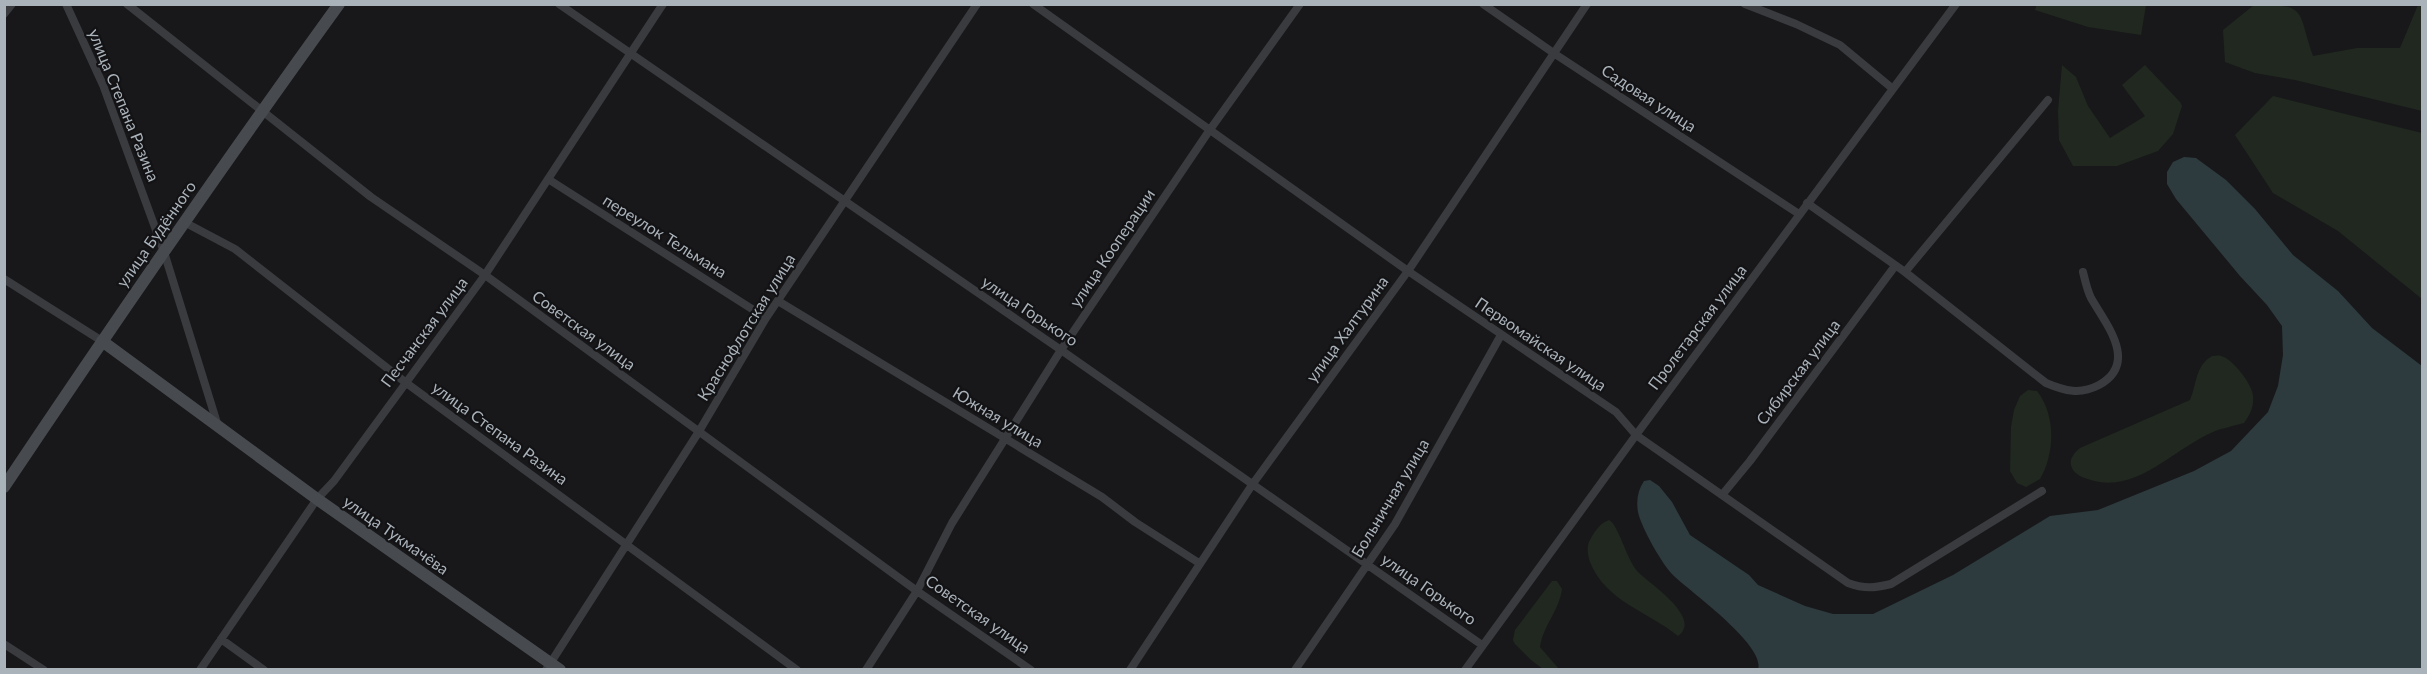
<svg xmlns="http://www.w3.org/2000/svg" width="2427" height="674" viewBox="0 0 2427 674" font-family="Lato,sans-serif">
<rect width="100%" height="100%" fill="#18181a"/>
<path fill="#202820" d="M 2037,4 L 2146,4 L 2146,5 L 2141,35 L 2088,27 L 2035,10 Z
M 2254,5 C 2309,4 2297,11 2313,56 L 2357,48 L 2400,48 L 2418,5 L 2422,5 L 2422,111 L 2295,80 L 2255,73 L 2225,62 L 2223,30 Z
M 2062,65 L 2076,77 L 2088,106 L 2110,138 L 2145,116 L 2122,85 L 2145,65 L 2180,102 L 2182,106 L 2173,134 L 2158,151 L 2117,166 L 2073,166 L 2059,140 L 2058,111 Z
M 2273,96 L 2422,133 L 2422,299 L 2338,231 L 2273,193 L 2235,135 Z
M 2212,356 C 2215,356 2218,355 2221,356 C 2232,358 2253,385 2253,396 C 2254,407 2250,415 2244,423 C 2234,426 2222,428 2213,432 C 2173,449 2137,494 2091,480 C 2084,478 2075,475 2072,468 C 2068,460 2074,453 2080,448 L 2190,400 C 2197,384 2195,366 2212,356 Z
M 2028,390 L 2037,391 C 2056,415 2055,453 2040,479 L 2026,487 L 2017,483 L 2010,471 L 2011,427 L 2014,410 L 2020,396 Z
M 1609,520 C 1619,525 1626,559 1638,572 C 1650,584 1703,618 1678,636 C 1649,612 1606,602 1590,562 C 1588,556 1586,546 1590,540 C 1594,532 1600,523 1609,520 Z
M 1552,581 L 1557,581 L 1562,589 C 1559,611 1543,626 1540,647 L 1559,669 L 1543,669 L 1531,660 L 1515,644 L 1513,640 L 1515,630 Z"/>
<path fill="#2d3b3f" d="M 2184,157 L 2196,158 L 2226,180 L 2255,209 L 2293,255 L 2338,291 L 2372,328 L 2422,366 L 2422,669 L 1758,669 C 1766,646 1691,592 1674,576 C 1663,566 1641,527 1638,512 C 1636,500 1638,490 1644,481 L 1650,480 L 1659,486 L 1672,502 L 1690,535 L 1749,575 L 1758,585 L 1805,606 L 1833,614 L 1873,614 L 1953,575 L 2050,516 L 2098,510 L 2194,471 L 2231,451 L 2268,412 L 2278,386 L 2283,355 L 2282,326 L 2267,305 L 2240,276 L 2176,199 L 2167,184 L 2167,172 L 2173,162 Z"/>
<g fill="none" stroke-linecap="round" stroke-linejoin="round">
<path stroke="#393b3f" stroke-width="8" d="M 66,4 L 103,85 L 164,252 L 217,423
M 127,4 L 371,197 L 485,275 L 917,591 L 1031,670
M 559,4 L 1061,350 L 1482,645
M 1033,4 L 1408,271 L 1616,412 L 1636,435 L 1848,583 C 1864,589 1875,588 1891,584 L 2042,491
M 1483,4 L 1555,54 L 1799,214
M 1745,4 L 1796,24 L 1840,45 L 1893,89
M 4,14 L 12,4
M 548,179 L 766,318
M 1807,203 L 1905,272 L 2046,383 C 2065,391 2080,395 2099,385 C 2139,363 2106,324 2091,298 C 2087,290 2085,280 2083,272
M 184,222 L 235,249 L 405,382 L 797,670
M 1905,272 L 2048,100
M 4,279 L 102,341
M 778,301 L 1102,497 L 1135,522 L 1199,563
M 1722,495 L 1750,461 L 1895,266
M 221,639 L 264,670
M 4,644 L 44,670
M 200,670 L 317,499 L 334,481 L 485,275 L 663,4
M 546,670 L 698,433 L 766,318 L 977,4
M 866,670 L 917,591 L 952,523 L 1061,350 L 1209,131 L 1300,4
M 1130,670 L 1252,485 L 1408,271 L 1587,4
M 1295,670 L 1395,524 L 1501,335
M 1465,670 L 1636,435 L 1956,4"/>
<path stroke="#474b4f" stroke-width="12" d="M 102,341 L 317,499 L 560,670
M 4,487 C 113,324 224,163 339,4"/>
</g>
<g text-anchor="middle" stroke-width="4.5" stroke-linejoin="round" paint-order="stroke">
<g font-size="16" fill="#aab2ba" stroke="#131315">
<text transform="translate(1649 98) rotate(33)" y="6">Садовая улица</text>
<text transform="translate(124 105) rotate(68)" y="6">улица Степана Разина</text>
<text transform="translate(156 234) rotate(-55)" y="6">улица Будённого</text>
<text transform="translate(665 236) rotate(32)" y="6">переулок Тельмана</text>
<text transform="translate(1112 248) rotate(-56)" y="6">улица Кооперации</text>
<text transform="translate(1030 311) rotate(34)" y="6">улица Горького</text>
<text transform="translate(746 327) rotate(-58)" y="6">Краснофлотская улица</text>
<text transform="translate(1697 327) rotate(-53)" y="6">Пролетарская улица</text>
<text transform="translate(1347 329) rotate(-54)" y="6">улица Халтурина</text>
<text transform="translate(584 330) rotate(36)" y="6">Советская улица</text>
<text transform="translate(424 332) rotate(-53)" y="6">Песчанская улица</text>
<text transform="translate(1541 344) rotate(34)" y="6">Первомайская улица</text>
<text transform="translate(1798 372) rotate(-53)" y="6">Сибирская улица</text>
<text transform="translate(998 417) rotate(31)" y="6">Южная улица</text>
<text transform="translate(500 433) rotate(36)" y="6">улица Степана Разина</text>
<text transform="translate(1390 498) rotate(-59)" y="6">Больничная улица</text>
<text transform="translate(396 535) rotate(35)" y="6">улица Тукмачёва</text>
<text transform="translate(1429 589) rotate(35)" y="6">улица Горького</text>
<text transform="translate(978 614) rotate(35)" y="6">Советская улица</text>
</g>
</g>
<rect width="2427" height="674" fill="none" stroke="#aab2ba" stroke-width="12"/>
</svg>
